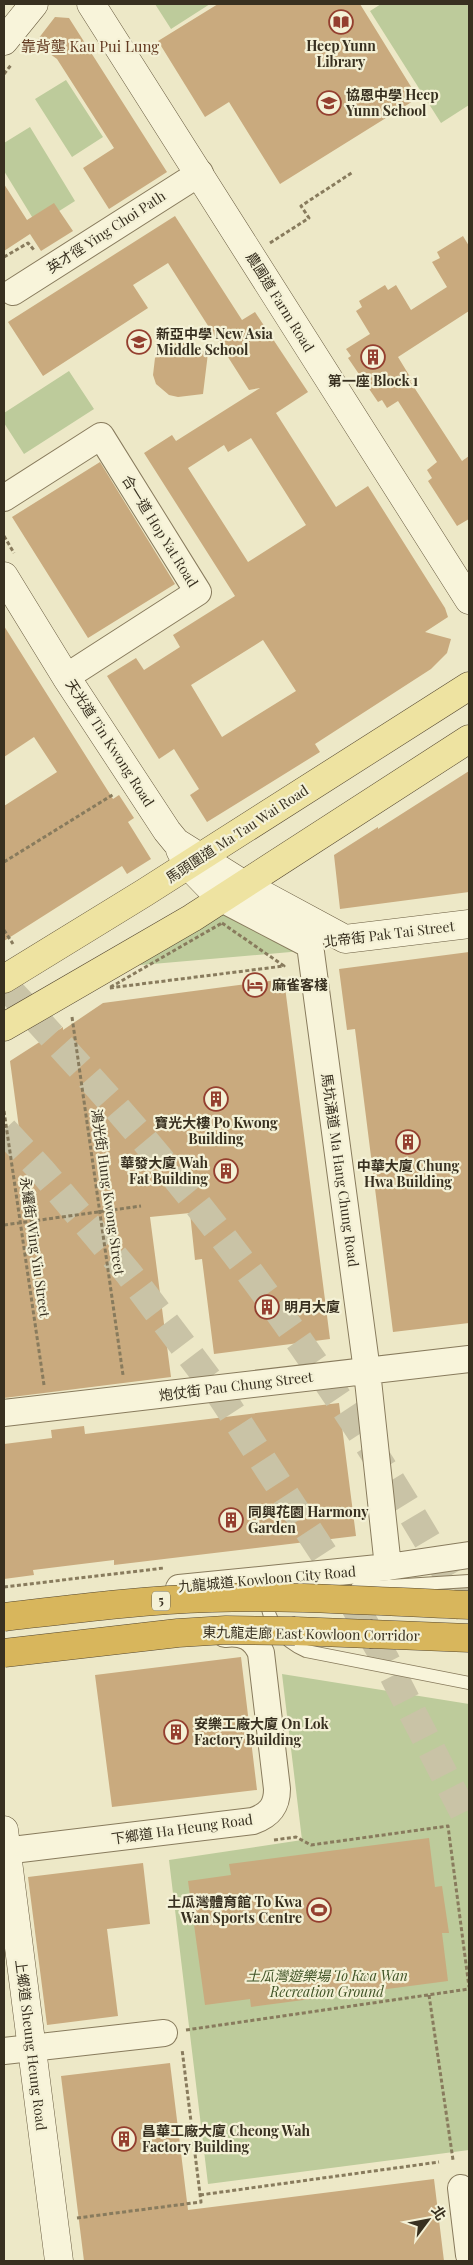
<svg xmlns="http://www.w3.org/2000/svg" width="473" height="2265" viewBox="0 0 473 2265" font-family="'Playfair Display','Noto Sans TC',serif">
<rect width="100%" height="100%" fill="#ede8c7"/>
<path fill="#bdcb9b" d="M 155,4 L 210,4 L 171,29 Z
M 381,4 L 469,4 L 469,105 L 441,123 L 370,11 Z
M 66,80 L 103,137 L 72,157 L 35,99 Z
M 30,127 L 75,201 L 37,225 L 4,171 L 4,143 Z
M 69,371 L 94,409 L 24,454 L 4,423 L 4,413 Z
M 223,905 L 302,951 L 118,967 Z
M 282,1674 L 469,1704 L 469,2150 L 208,2184 L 169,1860 L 302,1840 Z"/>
<path fill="#c9aa7e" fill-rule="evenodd" d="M 218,4 L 360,4 L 418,98 L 280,184 L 229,102 L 205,117 L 158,41 Z
M 55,17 L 69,18 L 167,172 L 109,209 L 83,168 L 114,148 L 57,59 L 35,43 Z
M 4,184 L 27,220 L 54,203 L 73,231 L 41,251 L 30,234 L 4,251 Z
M 175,216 L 242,320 L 255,312 L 308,392 L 276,413 L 336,507 L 368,486 L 445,608 L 448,617 L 425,632 L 451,639 L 447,653 L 431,669 L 315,744 L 320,752 L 207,822 L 190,795 L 199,789 L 174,749 L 159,759 L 107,676 L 136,658 L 144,670 L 180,647 L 173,635 L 235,596 L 144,453 L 172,435 L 176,441 L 260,388 L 249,390 L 168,263 L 133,285 L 148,308 L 43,376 L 8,322 ZM 251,438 L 306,525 L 248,562 L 188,468 L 224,445 L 228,452 ZM 263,640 L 296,691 L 222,737 L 191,685 Z
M 463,236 L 469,246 L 469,311 L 398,357 L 412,380 L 410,381 L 462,461 L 469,456 L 469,519 L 457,526 L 428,481 L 432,478 L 427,470 L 437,462 L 398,401 L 387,408 L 382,400 L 378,402 L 348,358 L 351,356 L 346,349 L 370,334 L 356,311 L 362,307 L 359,301 L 385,285 L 388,290 L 396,285 L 411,310 L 447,287 L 432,262 L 440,258 L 437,252 Z
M 175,343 L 184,343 L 208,353 L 203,394 L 178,397 L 169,395 L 156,384 L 153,375 L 155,358 L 167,346 Z
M 100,462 L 175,584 L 88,638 L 12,517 Z
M 4,626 L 113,799 L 119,795 L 134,818 L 128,822 L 151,859 L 127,874 L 122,866 L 4,941 L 4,806 L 57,772 L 34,737 L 4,757 Z
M 469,771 L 469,892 L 340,909 L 334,855 L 378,827 L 378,829 Z
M 469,952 L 469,1323 L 393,1332 L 355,1029 L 347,1030 L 339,969 Z
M 284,979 L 330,1339 L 214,1354 L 202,1259 L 195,1260 L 190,1213 L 150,1217 L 171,1377 L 4,1398 L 4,1129 L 19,1128 L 10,1061 L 63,1027 L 63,1030 L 103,1003 Z
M 339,1403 L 356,1536 L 114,1565 L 114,1560 L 33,1570 L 34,1575 L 4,1579 L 4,1444 L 52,1438 L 51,1430 L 84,1426 L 85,1434 Z
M 241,1657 L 257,1790 L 112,1807 L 95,1675 Z
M 429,1838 L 435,1887 L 442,1886 L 449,1933 L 442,1933 L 448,1981 L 251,2007 L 250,1999 L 205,2005 L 188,1881 L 231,1875 L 229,1864 Z
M 143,1863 L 150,1924 L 107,1929 L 118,2016 L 47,2025 L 28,1877 Z
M 170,2063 L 188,2210 L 434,2179 L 444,2261 L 84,2261 L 61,2076 Z"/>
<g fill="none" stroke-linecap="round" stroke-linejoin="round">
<path stroke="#c9c3a6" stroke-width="28" stroke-dasharray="28 14" stroke-linecap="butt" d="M 4,985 C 26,1007 47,1031 68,1054 C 225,1223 357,1412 469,1613
M 4,1130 L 42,1171 L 129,1274 L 221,1396 L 329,1562 L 385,1659 L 469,1823"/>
<g stroke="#887b5d" stroke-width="14">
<path id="lane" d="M 357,1588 L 469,1581
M 265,1595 C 268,1622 281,1640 306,1651 L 469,1683"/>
</g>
<g stroke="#887b5d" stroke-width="28">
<path id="street" d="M 13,292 L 200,173
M 4,498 L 101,436 L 198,592 L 66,677
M 220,898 L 310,945
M 310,945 L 367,1371 L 388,1567
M 4,1413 L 469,1359
M 179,1588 L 388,1567 L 469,1555
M 4,1851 L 253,1821 C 270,1815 277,1806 277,1789 L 261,1653 C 254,1637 243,1632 225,1634
M 4,2051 L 164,2033
M 461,2188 L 469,2255"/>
</g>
<g stroke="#695c40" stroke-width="29">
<path id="secondary" d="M 91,4 L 469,600
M 4,41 L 34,4
M 4,576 L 66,677 L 167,831 L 176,842 L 243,884 L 345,939 L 469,924
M 180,850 L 188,865 L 220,898
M 4,1830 L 59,2261"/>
</g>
<g stroke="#564831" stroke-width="29">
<path id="primary" d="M 4,979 L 144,893 L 469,686
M 4,1027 L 192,918 L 469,739"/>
</g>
<g stroke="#564831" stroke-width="29">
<path id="highway" d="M 295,1631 L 370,1634"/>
</g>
<path stroke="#887b5d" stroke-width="3" stroke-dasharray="4 2.5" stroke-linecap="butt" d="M 4,74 L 11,65
M 270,243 L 309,218 L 301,206 L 353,172
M 4,257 L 28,243 L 34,250
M 4,536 L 14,553
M 4,862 L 114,794
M 222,923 L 284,966 L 109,988 Z
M 4,930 L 13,944
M 72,1017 L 123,1375
M 4,1111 L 44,1385
M 4,1225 L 141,1206
M 4,1587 L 164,1568
M 274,1840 L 296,1837 L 311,1845 L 448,1826 L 469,1987
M 429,1995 L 453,2160
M 186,2030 L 469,1989
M 200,2195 L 439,2162
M 77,2218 L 201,2202 L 182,2049"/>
<use href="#lane" stroke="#f8f4da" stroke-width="12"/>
<use href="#street" stroke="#f8f4da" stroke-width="26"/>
<use href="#secondary" stroke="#f8f4da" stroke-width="28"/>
<use href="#primary" stroke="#eee3a1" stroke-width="28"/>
<use href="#highway" stroke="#d8b65c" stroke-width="28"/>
<g stroke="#564831" stroke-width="29" stroke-linecap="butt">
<path id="highway-bridge" d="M 4,1617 C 73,1609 142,1600 211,1598 C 297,1595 384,1602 469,1605
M 370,1634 L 469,1638
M 4,1653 L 178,1633 L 226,1630 L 295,1631"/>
</g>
<use href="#highway-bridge" stroke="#d8b65c" stroke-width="28"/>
</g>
<defs>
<g id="library-ring" transform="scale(1.25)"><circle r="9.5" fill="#f4f1d6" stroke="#943f2f" stroke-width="1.5"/><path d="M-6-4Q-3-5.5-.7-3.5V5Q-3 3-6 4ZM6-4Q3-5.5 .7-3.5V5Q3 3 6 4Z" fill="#943f2f"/></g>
<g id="school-ring" transform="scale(1.25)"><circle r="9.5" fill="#f4f1d6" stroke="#943f2f" stroke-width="1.5"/><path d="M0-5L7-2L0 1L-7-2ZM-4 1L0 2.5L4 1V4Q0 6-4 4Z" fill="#943f2f"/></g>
<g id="building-ring" transform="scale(1.25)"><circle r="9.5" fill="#f4f1d6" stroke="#943f2f" stroke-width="1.5"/><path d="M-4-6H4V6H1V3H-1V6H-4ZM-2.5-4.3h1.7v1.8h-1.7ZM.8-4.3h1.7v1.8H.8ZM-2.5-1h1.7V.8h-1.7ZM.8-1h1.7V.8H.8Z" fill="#943f2f"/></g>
<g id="hotel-ring" transform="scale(1.25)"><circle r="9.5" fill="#f4f1d6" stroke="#943f2f" stroke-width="1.5"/><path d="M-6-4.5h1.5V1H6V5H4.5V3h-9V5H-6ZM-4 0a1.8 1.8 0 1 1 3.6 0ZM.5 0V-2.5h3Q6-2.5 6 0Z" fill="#943f2f"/></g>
<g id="stadium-ring" transform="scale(1.25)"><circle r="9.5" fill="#f4f1d6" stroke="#943f2f" stroke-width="1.5"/><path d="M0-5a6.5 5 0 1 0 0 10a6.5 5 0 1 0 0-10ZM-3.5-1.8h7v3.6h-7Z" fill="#943f2f"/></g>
</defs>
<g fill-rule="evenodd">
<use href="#library-ring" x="341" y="22"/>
<use href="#school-ring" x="329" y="103"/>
<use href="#school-ring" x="139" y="342"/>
<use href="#building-ring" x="373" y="357"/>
<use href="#hotel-ring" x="255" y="985"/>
<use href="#building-ring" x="216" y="1099"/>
<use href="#building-ring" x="408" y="1142"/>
<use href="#building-ring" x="226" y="1171"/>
<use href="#building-ring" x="267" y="1307"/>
<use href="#building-ring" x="231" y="1520"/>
<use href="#building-ring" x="176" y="1732"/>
<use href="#stadium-ring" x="319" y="1910"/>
<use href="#building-ring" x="124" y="2139"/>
</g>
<g text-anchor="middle" stroke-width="4.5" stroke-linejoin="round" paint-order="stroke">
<rect fill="#f4f1d6" stroke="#706a57" stroke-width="1" x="152" y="1591.5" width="18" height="19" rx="4"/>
<g font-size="12" font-weight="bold" fill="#383020">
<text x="161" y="1605">5</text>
</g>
<g font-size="14" font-weight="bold" fill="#383020" stroke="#f4f1d6" text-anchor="start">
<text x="341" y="51" text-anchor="middle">Heep Yunn<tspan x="341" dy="16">Library</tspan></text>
<text x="346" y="100">協恩中學 Heep<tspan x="346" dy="16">Yunn School</tspan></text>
<text x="156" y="339">新亞中學 New Asia<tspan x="156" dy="16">Middle School</tspan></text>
<text x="373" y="386" text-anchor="middle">第一座 Block 1</text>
<text x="272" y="990">麻雀客棧</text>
<text x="216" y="1128" text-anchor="middle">寶光大樓 Po Kwong<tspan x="216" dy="16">Building</tspan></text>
<text x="208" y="1168" text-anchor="end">華發大廈 Wah<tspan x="208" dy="16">Fat Building</tspan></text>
<text x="408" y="1171" text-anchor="middle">中華大廈 Chung<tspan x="408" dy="16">Hwa Building</tspan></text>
<text x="284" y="1312">明月大廈</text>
<text x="248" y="1517">同興花園 Harmony<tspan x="248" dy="16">Garden</tspan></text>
<text x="194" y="1729">安樂工廠大廈 On Lok<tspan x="194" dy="16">Factory Building</tspan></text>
<text x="302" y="1907" text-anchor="end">土瓜灣體育館 To Kwa<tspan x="302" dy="16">Wan Sports Centre</tspan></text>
<text x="142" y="2136">昌華工廠大廈 Cheong Wah<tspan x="142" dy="16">Factory Building</tspan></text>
</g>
<g font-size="14" fill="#383020" stroke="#f4f1d6">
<text transform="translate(106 232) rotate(-33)" y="5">英才徑 Ying Choi Path</text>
<text transform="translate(280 302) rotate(58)" y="5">農圃道 Farm Road</text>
<text transform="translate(160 531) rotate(58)" y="5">合一道 Hop Yat Road</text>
<text transform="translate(110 743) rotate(57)" y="5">天光道 Tin Kwong Road</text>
<text transform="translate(237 834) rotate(-33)" y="5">馬頭圍道 Ma Tau Wai Road</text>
<text transform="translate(389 934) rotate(-7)" y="5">北帝街 Pak Tai Street</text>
<text transform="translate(340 1170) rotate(82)" y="5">馬坑涌道 Ma Hang Chung Road</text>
<text transform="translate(108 1192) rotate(82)" y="5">鴻光街 Hung Kwong Street</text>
<text transform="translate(35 1247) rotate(82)" y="5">永耀街 Wing Yiu Street</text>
<text transform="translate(236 1386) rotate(-7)" y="5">炮仗街 Pau Chung Street</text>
<text transform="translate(267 1579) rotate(-5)" y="5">九龍城道 Kowloon City Road</text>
<text transform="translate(311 1634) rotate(1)" y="5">東九龍走廊 East Kowloon Corridor</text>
<text transform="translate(182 1829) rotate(-8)" y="5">下鄉道 Ha Heung Road</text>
<text transform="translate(31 2045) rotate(83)" y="5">上鄉道 Sheung Heung Road</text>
</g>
<g font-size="14" font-style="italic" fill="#415427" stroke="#f4f1d6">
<text x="327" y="1981">土瓜灣遊樂場 To Kwa Wan<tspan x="327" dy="16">Recreation Ground</tspan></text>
</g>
<g font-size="15" fill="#633a21" stroke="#f4f1d6">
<text x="90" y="52">靠背壟 Kau Pui Lung</text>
</g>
</g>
<rect width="473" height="2265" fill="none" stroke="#383020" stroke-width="10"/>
<g transform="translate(428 2220) rotate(58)" stroke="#f4f1d6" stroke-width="4" paint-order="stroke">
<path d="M0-4L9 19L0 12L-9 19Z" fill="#383020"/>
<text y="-8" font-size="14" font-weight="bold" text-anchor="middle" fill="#383020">北</text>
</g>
</svg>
